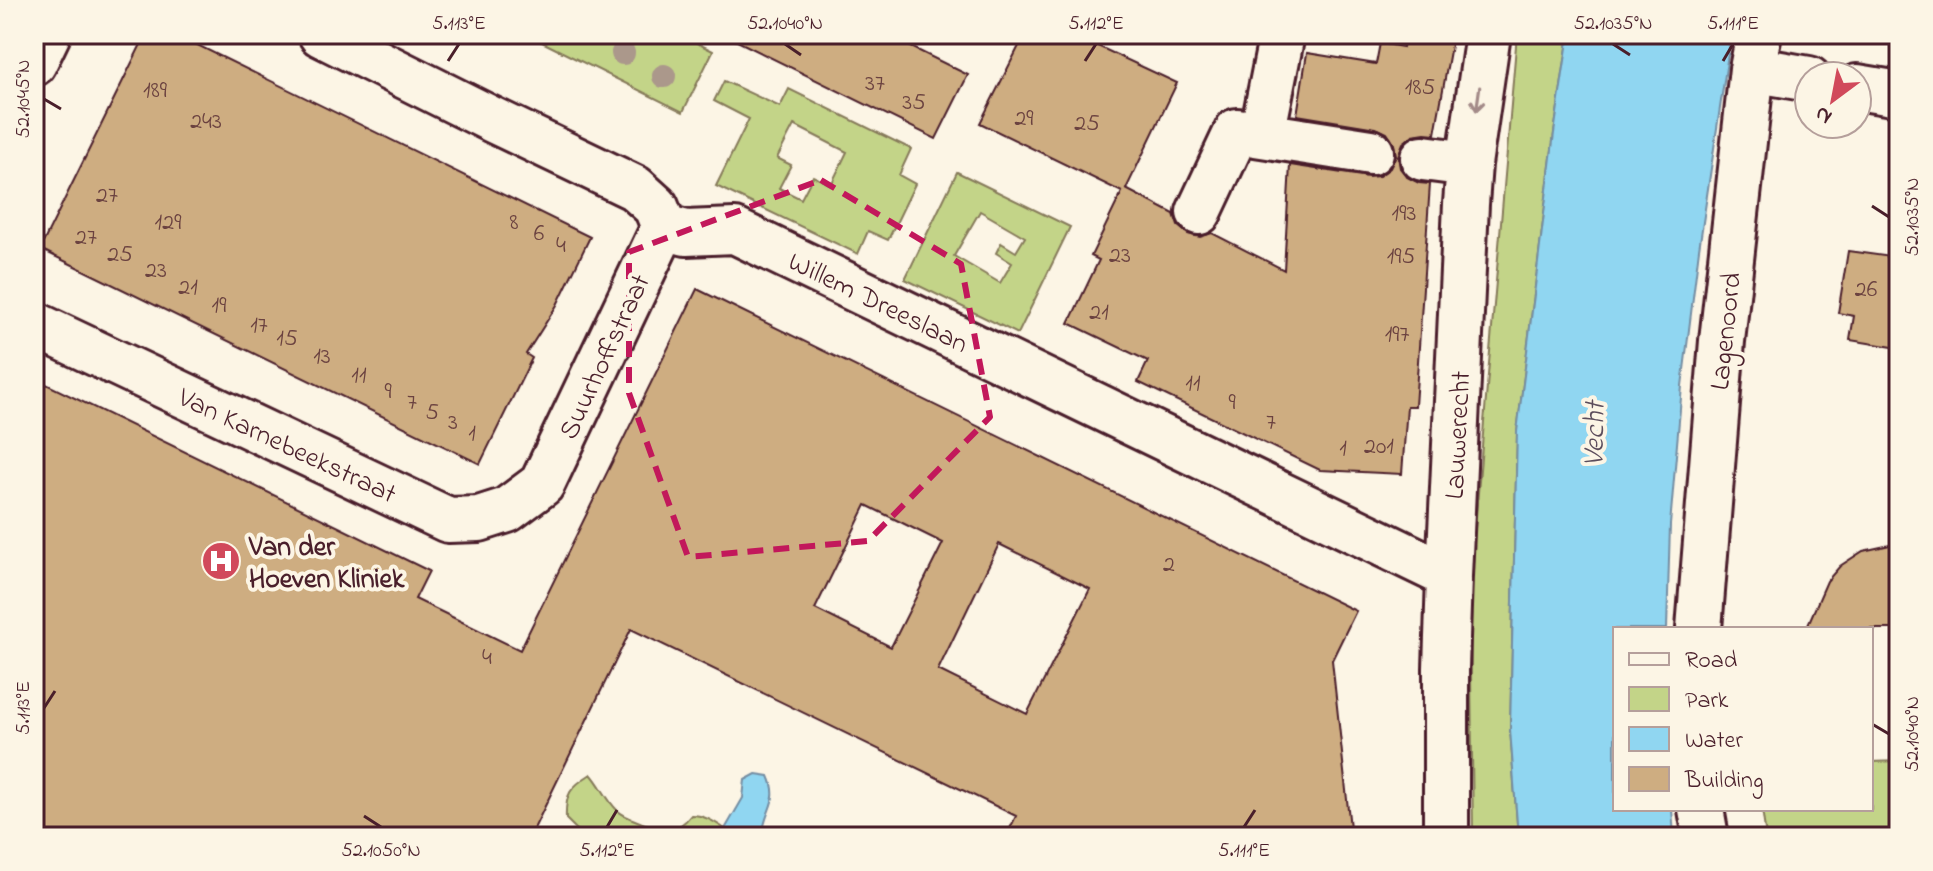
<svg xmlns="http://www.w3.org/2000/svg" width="1933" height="871" viewBox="0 0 1933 871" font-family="'Indie Flower',sans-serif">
<rect width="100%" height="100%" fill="#fcf5e5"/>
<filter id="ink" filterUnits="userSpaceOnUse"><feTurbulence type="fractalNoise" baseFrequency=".0125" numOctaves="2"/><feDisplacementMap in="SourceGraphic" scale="16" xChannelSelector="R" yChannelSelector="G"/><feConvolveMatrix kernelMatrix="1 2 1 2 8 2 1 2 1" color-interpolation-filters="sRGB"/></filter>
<g filter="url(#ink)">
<path fill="#c3d488" stroke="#867a5a" stroke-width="2" fill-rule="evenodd" d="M 544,34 L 679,34 L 713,51 L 683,112 L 540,41 Z
M 1517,34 L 1569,34 L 1554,133 L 1517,432 L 1510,729 L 1518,837 L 1473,837 L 1470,587 Z
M 724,81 L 780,107 L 789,89 L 911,149 L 899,175 L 915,184 L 888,240 L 868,231 L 858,254 L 716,186 L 749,119 L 714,101 ZM 794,125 L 847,152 L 831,185 L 813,176 L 801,199 L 779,188 L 791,165 L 777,158 Z
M 957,172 L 1070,227 L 1018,334 L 905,279 ZM 980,211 L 1025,237 L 1016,252 L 1001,243 L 996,253 L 1012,263 L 1000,283 L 954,256 Z
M 1899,761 L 1899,837 L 1766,837 L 1762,809 L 1871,809 L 1871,762 Z
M 591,774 C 601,785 606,799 617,810 C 623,816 632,819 640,822 C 661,830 675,836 691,815 C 704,815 715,822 725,829 L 724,837 L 584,837 L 566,819 C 565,794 570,787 591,774 Z"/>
<path fill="#90d6f1" stroke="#748da2" stroke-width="2" d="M 1569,34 L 1731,34 L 1699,249 L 1682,386 L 1670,525 L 1667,629 L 1615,629 L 1615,809 L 1672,809 L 1674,837 L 1518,837 L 1510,729 L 1517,432 L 1554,133 Z
M 756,774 L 769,776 C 779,798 769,805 764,826 L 769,833 L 767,837 L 724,837 L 725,829 L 743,798 L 745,780 Z"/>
<path fill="#cead81" stroke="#4a1f2b" stroke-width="2" fill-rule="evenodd" d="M 146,34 L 175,34 L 590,237 L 557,305 L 526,354 L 532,358 L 480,464 L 40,249 Z
M 723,34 L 885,34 L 968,75 L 936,139 Z
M 1025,34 L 1072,34 L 1177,83 L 1126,189 L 1174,214 L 1178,226 L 1188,234 L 1200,237 L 1212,233 L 1284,270 L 1290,165 L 1368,177 L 1379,176 L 1390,168 L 1396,155 L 1394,144 L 1387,133 L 1376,128 L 1297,115 L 1307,53 L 1376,64 L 1380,43 L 1403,47 L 1405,34 L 1453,34 L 1435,134 L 1425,133 L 1413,135 L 1403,143 L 1398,156 L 1400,168 L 1407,177 L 1419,183 L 1430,184 L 1415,406 L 1407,406 L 1402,474 L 1320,470 L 1138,382 L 1148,361 L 1069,323 L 1099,260 L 1091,256 L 1122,192 L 980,123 Z
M 1848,251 L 1899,258 L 1899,348 L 1850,340 L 1854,316 L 1838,313 Z
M 697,289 L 1356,611 L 1332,660 L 1351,837 L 1006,837 L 1016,816 L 631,629 L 530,837 L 34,837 L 34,378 L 429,571 L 415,599 L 520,650 ZM 866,505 L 943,543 L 891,647 L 815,609 ZM 999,544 L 1090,589 L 1027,714 L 938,670 Z
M 1899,543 L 1899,629 L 1806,629 L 1827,581 L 1840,566 L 1863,551 Z"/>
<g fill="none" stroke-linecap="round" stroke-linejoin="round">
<g stroke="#4a1f2b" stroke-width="50">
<path id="minor" d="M 321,34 L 493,120 L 635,188 L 656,207 L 664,227 L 686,233 L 735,231 L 1449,576
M 1282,34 L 1262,135 L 1371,152
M 34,63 L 48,34
M 1752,69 L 1809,79
M 1857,87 L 1899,94
M 1423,158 L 1469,164
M 1199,212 L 1237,131 L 1262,135
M 34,324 L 448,520 L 479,519 L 507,510 L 542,484 L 664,227
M 1699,629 L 1722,341 L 1752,69 L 1759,34
M 1701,809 L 1706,837
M 1446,837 L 1446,668 L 1449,576 L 1466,204 L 1469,164 L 1488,34"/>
</g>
<use href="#minor" stroke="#fcf5e5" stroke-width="44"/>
</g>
<g fill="#ab988b">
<circle cx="623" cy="53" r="12"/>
<circle cx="664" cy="76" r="12"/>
</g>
<defs><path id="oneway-shaft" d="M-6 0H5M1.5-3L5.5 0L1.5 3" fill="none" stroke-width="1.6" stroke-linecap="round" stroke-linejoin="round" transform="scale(2)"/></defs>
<use stroke="#a38a88" href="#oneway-shaft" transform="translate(1478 99) rotate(98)"/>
</g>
<path fill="none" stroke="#c2185b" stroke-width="6" stroke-dasharray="16 10" stroke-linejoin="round" d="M 821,180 L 961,264 L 990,417 L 868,541 L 688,557 L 629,393 L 629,252 Z"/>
<path fill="none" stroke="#4a1f2b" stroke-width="3" d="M 785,44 L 801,55M 1613,44 L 1630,55M 448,61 L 459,44M 1085,61 L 1096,44M 1723,61 L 1733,44M 44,99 L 61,109M 1872,206 L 1889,217M 44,708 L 55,691M 1872,724 L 1889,734M 364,816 L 381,827M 607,827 L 617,810M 1244,827 L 1255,810"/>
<defs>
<g id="hospital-disc" transform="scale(2)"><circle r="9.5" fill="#d1495b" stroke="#fcf5e5"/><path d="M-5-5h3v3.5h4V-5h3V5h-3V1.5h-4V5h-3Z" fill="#fff"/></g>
</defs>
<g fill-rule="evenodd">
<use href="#hospital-disc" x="221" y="561"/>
</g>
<g text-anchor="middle" stroke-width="8" stroke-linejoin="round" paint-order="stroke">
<g font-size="24" fill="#6b4240">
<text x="875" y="90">37</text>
<text x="1420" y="94">185</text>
<text x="155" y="97">189</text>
<text x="914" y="109">35</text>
<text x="1024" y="125">29</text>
<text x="206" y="128">243</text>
<text x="1087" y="130">25</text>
<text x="107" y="202">27</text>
<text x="1404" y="220">193</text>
<text x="168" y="229">129</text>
<text x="514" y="229">8</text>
<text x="539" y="240">6</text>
<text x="86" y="244">27</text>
<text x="561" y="252">4</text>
<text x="120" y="261">25</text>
<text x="1120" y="262">23</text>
<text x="1401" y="263">195</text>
<text x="156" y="277">23</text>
<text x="188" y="294">21</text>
<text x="1866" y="296">26</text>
<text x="219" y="312">19</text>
<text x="1099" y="319">21</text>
<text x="259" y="332">17</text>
<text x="1397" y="341">197</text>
<text x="287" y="345">15</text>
<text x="322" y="363">13</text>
<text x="359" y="382">11</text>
<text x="1193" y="390">11</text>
<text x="388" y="398">9</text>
<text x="412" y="409">7</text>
<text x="1232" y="409">9</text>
<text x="432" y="419">5</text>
<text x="453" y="429">3</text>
<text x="1271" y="429">7</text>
<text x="472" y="440">1</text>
<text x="1379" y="453">201</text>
<text x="1343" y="455">1</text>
<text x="1169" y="571">2</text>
<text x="487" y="664">4</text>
</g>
<g font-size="28" fill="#4a1f2b" stroke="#fcf5e5">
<text transform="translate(879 301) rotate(26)" y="10">Willem Dreeslaan</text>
<text transform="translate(1724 331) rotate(-84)" y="10">Lagenoord</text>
<text transform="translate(603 356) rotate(-65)" y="10">Suurhoffstraat</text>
<text transform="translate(1456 435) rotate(-87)" y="10">Lauwerecht</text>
<text transform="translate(288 444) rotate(25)" y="10">Van Karnebeekstraat</text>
</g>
<g font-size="28" font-weight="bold" fill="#4a1f2b" stroke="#fcf5e5" text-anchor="start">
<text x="249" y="555">Van der<tspan x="249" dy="32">Hoeven Kliniek</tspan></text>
</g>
<g font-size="30" font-style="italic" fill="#5c4d5c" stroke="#fcf5e5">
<text transform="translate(1593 434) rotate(-89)" y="10">Vecht</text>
</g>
</g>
<rect width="1933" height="871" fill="none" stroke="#fcf5e5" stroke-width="88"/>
<rect x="1613" y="627" width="260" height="184" fill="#fcf5e5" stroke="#b59f9b" stroke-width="2"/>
<rect x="1629" y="653" width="40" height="12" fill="#fcf5e5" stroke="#b59f9b" stroke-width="2"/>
<text x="1685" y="667" font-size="24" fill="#4a1f2b">Road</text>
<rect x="1629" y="687" width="40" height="24" fill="#c3d488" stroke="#b59f9b" stroke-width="2"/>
<text x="1685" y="707" font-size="24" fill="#4a1f2b">Park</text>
<rect x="1629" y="727" width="40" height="24" fill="#90d6f1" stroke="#b59f9b" stroke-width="2"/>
<text x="1685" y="747" font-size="24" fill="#4a1f2b">Water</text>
<rect x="1629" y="767" width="40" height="24" fill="#cead81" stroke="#b59f9b" stroke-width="2"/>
<text x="1685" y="787" font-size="24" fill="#4a1f2b">Building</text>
<g transform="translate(1833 100) rotate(212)"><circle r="38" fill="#fcf5e5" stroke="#b59f9b" stroke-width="2"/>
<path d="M0-6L14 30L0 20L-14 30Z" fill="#d1495b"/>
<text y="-12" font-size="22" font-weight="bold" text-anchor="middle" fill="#4a1f2b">N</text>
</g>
<rect x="44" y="44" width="1845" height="783" fill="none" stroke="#4a1f2b" stroke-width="3"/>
<g font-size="20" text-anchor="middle" fill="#4a1f2b">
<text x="459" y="29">5.113°E</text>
<text x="785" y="29">52.1040°N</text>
<text x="1096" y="29">5.112°E</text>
<text x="1613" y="29">52.1035°N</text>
<text x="1733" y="29">5.111°E</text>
<text transform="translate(22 99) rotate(-90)" y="7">52.1045°N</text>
<text transform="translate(1911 217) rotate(-90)" y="7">52.1035°N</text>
<text transform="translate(22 708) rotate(-90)" y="7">5.113°E</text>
<text transform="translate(1911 734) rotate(-90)" y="7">52.1040°N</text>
<text x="381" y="856">52.1050°N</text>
<text x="607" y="856">5.112°E</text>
<text x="1244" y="856">5.111°E</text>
</g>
</svg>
